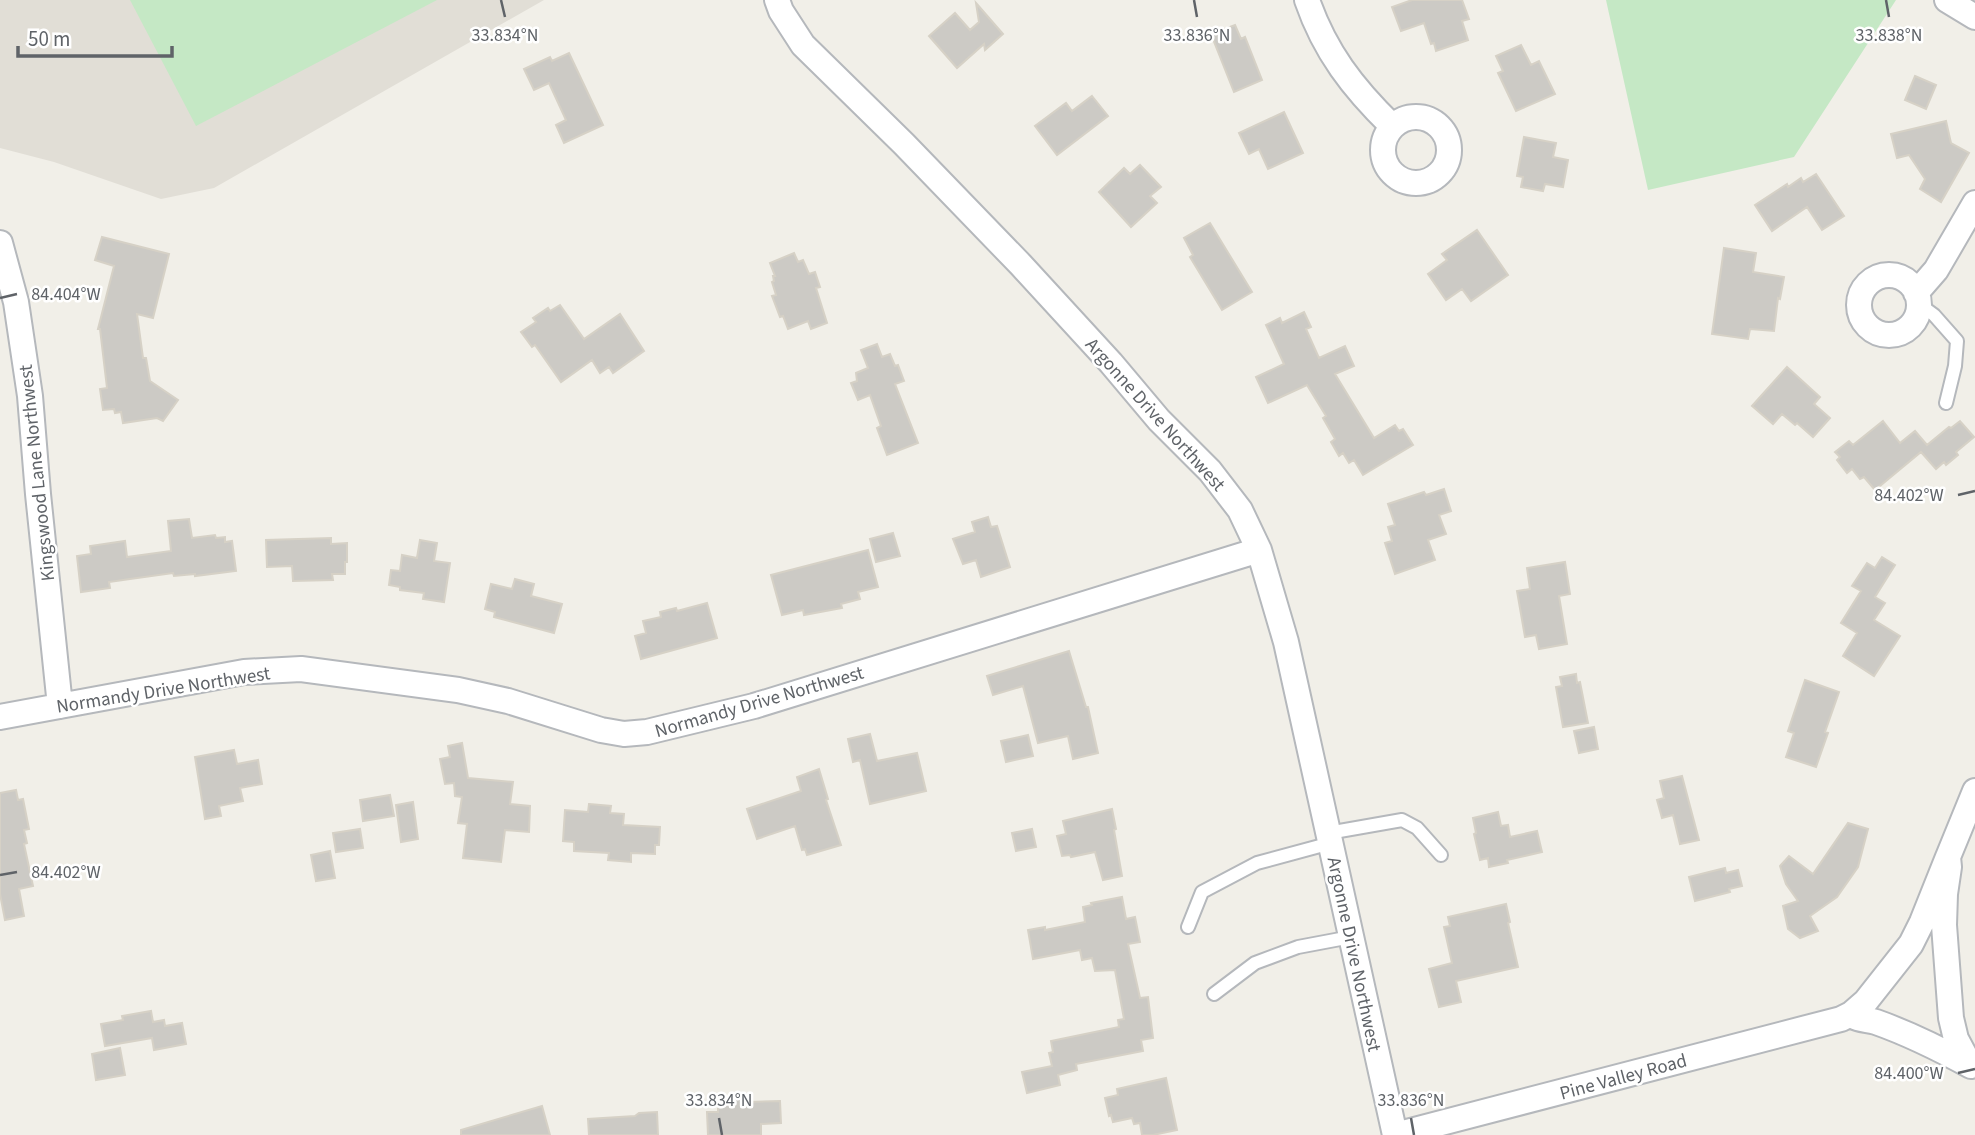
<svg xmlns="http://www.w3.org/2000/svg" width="1975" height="1135" viewBox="0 0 1975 1135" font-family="'Source Sans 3',sans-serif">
<rect width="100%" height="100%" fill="#f1efe8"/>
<path fill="#e1ded6" d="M 0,0 L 544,0 L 214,188 L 161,199 L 54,162 L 0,148 Z"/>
<path fill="#c5e8c5" d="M 130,0 L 437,0 L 196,126 Z
M 1606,0 L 1896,0 L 1794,157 L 1648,190 Z"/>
<path fill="#cccac5" stroke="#d6d1c6" stroke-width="2" d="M 1412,0 L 1462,0 L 1469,19 L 1462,21 L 1468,40 L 1436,51 L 1434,43 L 1431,44 L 1424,23 L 1401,31 L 1392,7 Z
M 976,3 L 1003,34 L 985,50 L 984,44 L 957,68 L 929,36 L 955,13 L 970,30 L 979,22 Z
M 1235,25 L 1241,39 L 1245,37 L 1262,80 L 1234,92 L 1211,34 Z
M 1521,45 L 1531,65 L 1539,61 L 1555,94 L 1516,111 L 1498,73 L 1503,71 L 1496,56 Z
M 569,53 L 603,125 L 564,143 L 556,125 L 566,120 L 549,83 L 534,90 L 524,69 L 550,57 L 552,61 Z
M 1915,76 L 1936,85 L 1926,109 L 1905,100 Z
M 1092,96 L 1108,116 L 1057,155 L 1035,126 L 1066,103 L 1072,111 Z
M 1284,112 L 1303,153 L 1268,169 L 1259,149 L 1249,154 L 1239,133 Z
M 1946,121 L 1951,143 L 1969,153 L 1941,202 L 1920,189 L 1925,179 L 1909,155 L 1897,158 L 1891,134 Z
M 1524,137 L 1556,143 L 1553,157 L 1568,160 L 1563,187 L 1545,184 L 1543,191 L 1521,187 L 1523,177 L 1517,176 Z
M 1140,165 L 1161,187 L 1150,196 L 1157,203 L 1131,227 L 1099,192 L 1124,168 L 1130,174 Z
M 1816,174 L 1844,216 L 1822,230 L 1807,207 L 1772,231 L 1755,205 L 1787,184 L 1788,187 L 1801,178 L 1803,182 Z
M 1210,223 L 1252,292 L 1222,310 L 1190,257 L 1193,255 L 1184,238 Z
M 1477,230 L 1508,275 L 1471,301 L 1462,289 L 1446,300 L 1428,274 L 1447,260 L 1442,254 Z
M 102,237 L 169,254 L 153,318 L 137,314 L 143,358 L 146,358 L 150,381 L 178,400 L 163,421 L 157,418 L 123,423 L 121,412 L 115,413 L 114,409 L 103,410 L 100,389 L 107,388 L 100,329 L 98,329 L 114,266 L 95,260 Z
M 1724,248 L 1756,253 L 1753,272 L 1784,277 L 1780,299 L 1778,298 L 1774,331 L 1750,329 L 1748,339 L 1712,334 Z
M 794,253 L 798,262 L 803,260 L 809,274 L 815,272 L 820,287 L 816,288 L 827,323 L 811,329 L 808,321 L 788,329 L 783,316 L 780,317 L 772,296 L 776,295 L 772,282 L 774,281 L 773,276 L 775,276 L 770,263 Z
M 560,305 L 584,339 L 620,314 L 644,351 L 613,373 L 609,367 L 600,373 L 592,360 L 561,382 L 535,345 L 532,347 L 521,332 L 536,322 L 533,318 L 548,308 L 550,311 Z
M 1304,312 L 1311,327 L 1306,329 L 1319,358 L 1345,346 L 1354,366 L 1335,374 L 1374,438 L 1395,425 L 1399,431 L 1403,429 L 1413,445 L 1363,475 L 1354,460 L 1349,463 L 1343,453 L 1339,456 L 1331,442 L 1335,439 L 1323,418 L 1326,416 L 1307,385 L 1268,403 L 1256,377 L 1284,364 L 1266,325 L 1280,318 L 1282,323 Z
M 877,344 L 882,357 L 890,354 L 895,366 L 898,365 L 904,381 L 895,384 L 918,443 L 887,455 L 877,428 L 881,426 L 870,395 L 858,400 L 851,383 L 857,381 L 856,373 L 868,368 L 861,350 Z
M 1787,367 L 1820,397 L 1814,404 L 1830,418 L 1813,437 L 1797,423 L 1795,425 L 1782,414 L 1773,424 L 1752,406 Z
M 1883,421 L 1900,443 L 1915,431 L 1927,445 L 1949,427 L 1951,428 L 1960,421 L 1974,437 L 1956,452 L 1958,455 L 1946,465 L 1944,462 L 1936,469 L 1921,452 L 1875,490 L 1864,477 L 1860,479 L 1852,469 L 1847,473 L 1837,460 L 1840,457 L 1835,452 L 1849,441 L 1853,445 Z
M 1444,489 L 1451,511 L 1439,515 L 1446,534 L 1428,540 L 1435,560 L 1395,574 L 1385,543 L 1392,541 L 1388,527 L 1395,525 L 1388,504 L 1424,492 L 1426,495 Z
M 988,517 L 991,527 L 997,526 L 1010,567 L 981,577 L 976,560 L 963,564 L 953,539 L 975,532 L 972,522 Z
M 189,519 L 192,538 L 215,535 L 216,538 L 225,537 L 225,542 L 232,541 L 236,571 L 195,576 L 195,574 L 174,576 L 173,573 L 130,579 L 109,582 L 110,588 L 81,592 L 77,556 L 91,554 L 90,546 L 125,541 L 127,557 L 171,551 L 168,521 Z
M 893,533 L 900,556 L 876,562 L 870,539 Z
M 331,538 L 331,544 L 347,543 L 347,562 L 345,562 L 345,574 L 332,574 L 333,580 L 293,581 L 292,566 L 267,567 L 266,540 Z
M 420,540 L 437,543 L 434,561 L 450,563 L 444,602 L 423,599 L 424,593 L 400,590 L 400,587 L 389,585 L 391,570 L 400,571 L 402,555 L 417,558 Z
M 868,550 L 878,587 L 858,592 L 860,599 L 841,604 L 842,608 L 804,615 L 803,610 L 782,615 L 771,575 Z
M 1882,557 L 1895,565 L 1875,597 L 1885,603 L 1874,620 L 1900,636 L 1874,676 L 1843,656 L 1857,633 L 1841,623 L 1861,591 L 1852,586 L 1867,563 L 1875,568 Z
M 1565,562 L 1570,594 L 1559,596 L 1567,644 L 1539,649 L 1536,635 L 1525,637 L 1517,591 L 1530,589 L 1527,568 Z
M 515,579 L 534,584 L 531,596 L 562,604 L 554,633 L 494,617 L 495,612 L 485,609 L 491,584 L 512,589 Z
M 707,603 L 717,638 L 641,659 L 635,636 L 646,633 L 643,621 L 661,617 L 660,612 L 676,608 L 677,611 Z
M 1069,651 L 1086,707 L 1088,707 L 1098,753 L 1073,759 L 1068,736 L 1038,743 L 1023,686 L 993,695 L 987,676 Z
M 1576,674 L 1577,683 L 1580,682 L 1588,723 L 1563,727 L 1556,687 L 1562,686 L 1560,677 Z
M 1805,680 L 1839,692 L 1825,732 L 1828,733 L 1816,767 L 1786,757 L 1794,733 L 1788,731 Z
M 1594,727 L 1598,749 L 1579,753 L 1574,731 Z
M 870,734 L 877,761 L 917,753 L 926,791 L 870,804 L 860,760 L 853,762 L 848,739 Z
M 1028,735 L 1033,756 L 1006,762 L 1001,741 Z
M 462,743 L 468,778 L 513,782 L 510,804 L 530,806 L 529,832 L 505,830 L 501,862 L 463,858 L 467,824 L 458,823 L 462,797 L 455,796 L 454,783 L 445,784 L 440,759 L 450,757 L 448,746 Z
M 234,750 L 237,764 L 258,760 L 262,784 L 240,788 L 243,801 L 219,806 L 221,816 L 205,819 L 195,757 Z
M 819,769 L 828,799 L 826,800 L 841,845 L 807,855 L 805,849 L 802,850 L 795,826 L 757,839 L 747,809 L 801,791 L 797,777 Z
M 1682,776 L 1699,840 L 1680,844 L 1673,815 L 1662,818 L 1657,800 L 1664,798 L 1660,781 Z
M 16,790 L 18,800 L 23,799 L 29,829 L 24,830 L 27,843 L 24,844 L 33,886 L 19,889 L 24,916 L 5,920 L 0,894 L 0,793 Z
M 390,795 L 394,816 L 363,821 L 360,800 Z
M 413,802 L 418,839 L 401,842 L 396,805 Z
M 589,804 L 611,806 L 610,813 L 624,814 L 623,825 L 660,827 L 659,845 L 655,845 L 655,854 L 631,853 L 631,862 L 608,860 L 609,853 L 574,851 L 574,842 L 563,841 L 565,810 L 588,812 Z
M 1112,809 L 1116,829 L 1114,830 L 1122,876 L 1103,880 L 1095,852 L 1071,857 L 1070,855 L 1062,856 L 1057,836 L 1066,834 L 1063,821 Z
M 1498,812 L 1501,826 L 1508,825 L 1510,837 L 1537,831 L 1542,852 L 1507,860 L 1508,863 L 1489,867 L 1488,858 L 1480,860 L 1474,834 L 1476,833 L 1473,818 Z
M 1848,823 L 1868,829 L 1858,867 L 1837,897 L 1810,916 L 1818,931 L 1800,938 L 1788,929 L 1783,906 L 1798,901 L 1786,884 L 1780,866 L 1789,856 L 1813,874 Z
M 360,829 L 363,848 L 336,852 L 333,833 Z
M 1032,829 L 1036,847 L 1016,851 L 1012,833 Z
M 330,851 L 335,878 L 316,881 L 311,855 Z
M 1725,868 L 1726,873 L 1738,870 L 1742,886 L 1729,889 L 1730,892 L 1695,901 L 1689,877 Z
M 1122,897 L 1126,919 L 1135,917 L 1140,942 L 1128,944 L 1140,998 L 1148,997 L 1153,1038 L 1141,1040 L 1143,1051 L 1076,1064 L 1077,1070 L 1058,1075 L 1060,1085 L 1027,1093 L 1022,1072 L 1052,1066 L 1049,1053 L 1053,1052 L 1051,1041 L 1119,1027 L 1118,1020 L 1124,1019 L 1115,970 L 1095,971 L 1092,958 L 1082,960 L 1080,950 L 1033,959 L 1028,930 L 1045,927 L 1045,930 L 1085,922 L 1083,907 L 1092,905 L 1091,903 Z
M 1506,904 L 1510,922 L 1508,923 L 1518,967 L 1456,981 L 1461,1002 L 1439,1007 L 1429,969 L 1452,963 L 1444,927 L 1450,926 L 1448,917 Z
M 151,1011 L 153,1022 L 164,1020 L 165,1026 L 182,1023 L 186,1044 L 154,1050 L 152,1038 L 105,1046 L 101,1024 L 123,1020 L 122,1016 Z
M 120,1048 L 125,1075 L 96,1080 L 92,1054 Z
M 1166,1078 L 1177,1130 L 1153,1135 L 1142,1135 L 1140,1123 L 1134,1124 L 1132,1118 L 1113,1122 L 1111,1115 L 1109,1116 L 1105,1098 L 1118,1095 L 1117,1089 Z
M 747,1098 L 747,1102 L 780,1101 L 781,1123 L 761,1124 L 761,1135 L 708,1135 L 707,1112 L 718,1112 L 718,1099 Z
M 542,1106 L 550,1135 L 461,1135 L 461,1130 Z
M 657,1112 L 658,1135 L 589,1135 L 588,1119 L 635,1116 L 639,1113 Z"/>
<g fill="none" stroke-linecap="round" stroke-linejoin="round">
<g stroke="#b5b8bc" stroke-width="16">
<path id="lane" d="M 1919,304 L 1934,315 L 1957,341 L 1955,366 L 1946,403
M 1328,833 L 1402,820 L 1417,828 L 1441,855
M 1188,927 L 1202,892 L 1257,863 L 1331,843
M 1214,994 L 1255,963 L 1298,947 L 1351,937"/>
</g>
<g stroke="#b5b8bc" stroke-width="28">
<path id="street" d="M 777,0 L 781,11 L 803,45 L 904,144 L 1021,265 L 1111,363 L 1159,420 L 1210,471 L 1240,510 L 1259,550 L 1286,642 L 1395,1135 L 1841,1019 L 1851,1014 L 1866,1001 L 1911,944 L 1922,922 L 1948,857
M 1307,0 C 1325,52 1353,88 1392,126
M 1947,0 L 1975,17
M1383 150a33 33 0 1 1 66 0a33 33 0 1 1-66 0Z
M 0,243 L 16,302 L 30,396 L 38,494 L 60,706
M1859 305a30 30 0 1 1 60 0a30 30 0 1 1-60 0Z
M 1916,293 L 1936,270 L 1975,203
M 0,717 L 244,672 L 301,669 L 458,690 L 508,701 L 601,730 L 624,734 L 647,732 L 754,706 L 1259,550
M 1851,1014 C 1858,1021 1867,1019 1876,1022 C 1910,1034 1940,1049 1971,1066
M 1970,1065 L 1956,1039 L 1951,1018 L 1944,925 L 1945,894 L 1949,867 L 1948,857 L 1975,791"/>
</g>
<use href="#lane" stroke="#fff" stroke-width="12"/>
<use href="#street" stroke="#fff" stroke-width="24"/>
</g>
<path fill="none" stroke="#5f6368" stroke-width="2.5" d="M 501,0 L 505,17M 1194,0 L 1197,17M 1886,0 L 1889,17M 0,298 L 17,294M 1958,495 L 1975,491M 0,875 L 17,872M 1958,1073 L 1975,1069M 719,1118 L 722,1135M 1411,1118 L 1414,1135"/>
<g text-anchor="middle" stroke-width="5" stroke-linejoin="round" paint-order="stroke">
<g font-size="19" fill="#5f6368" stroke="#fff">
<text transform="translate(1156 414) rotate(48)" y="7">Argonne Drive Northwest</text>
<text transform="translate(36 473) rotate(-96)" y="7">Kingswood Lane Northwest</text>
<text transform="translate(163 689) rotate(-9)" y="7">Normandy Drive Northwest</text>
<text transform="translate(759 701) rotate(-16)" y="7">Normandy Drive Northwest</text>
<text transform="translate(1355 954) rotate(78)" y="7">Argonne Drive Northwest</text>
<text transform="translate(1623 1076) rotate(-15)" y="7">Pine Valley Road</text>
</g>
</g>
<g font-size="18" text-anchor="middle" fill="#5f6368" stroke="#fff" stroke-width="5" stroke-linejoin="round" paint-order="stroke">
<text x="505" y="41">33.834°N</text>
<text x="1197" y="41">33.836°N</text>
<text x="1889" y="41">33.838°N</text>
<text x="66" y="300">84.404°W</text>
<text x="1909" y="501">84.402°W</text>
<text x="66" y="878">84.402°W</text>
<text x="1909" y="1079">84.400°W</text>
<text x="719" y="1106">33.834°N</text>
<text x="1411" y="1106">33.836°N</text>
</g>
<path d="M18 46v10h154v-10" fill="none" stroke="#5f6368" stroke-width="3.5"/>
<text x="28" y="46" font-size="21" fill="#5f6368" stroke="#ffffff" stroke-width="5" paint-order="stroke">50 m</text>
</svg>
